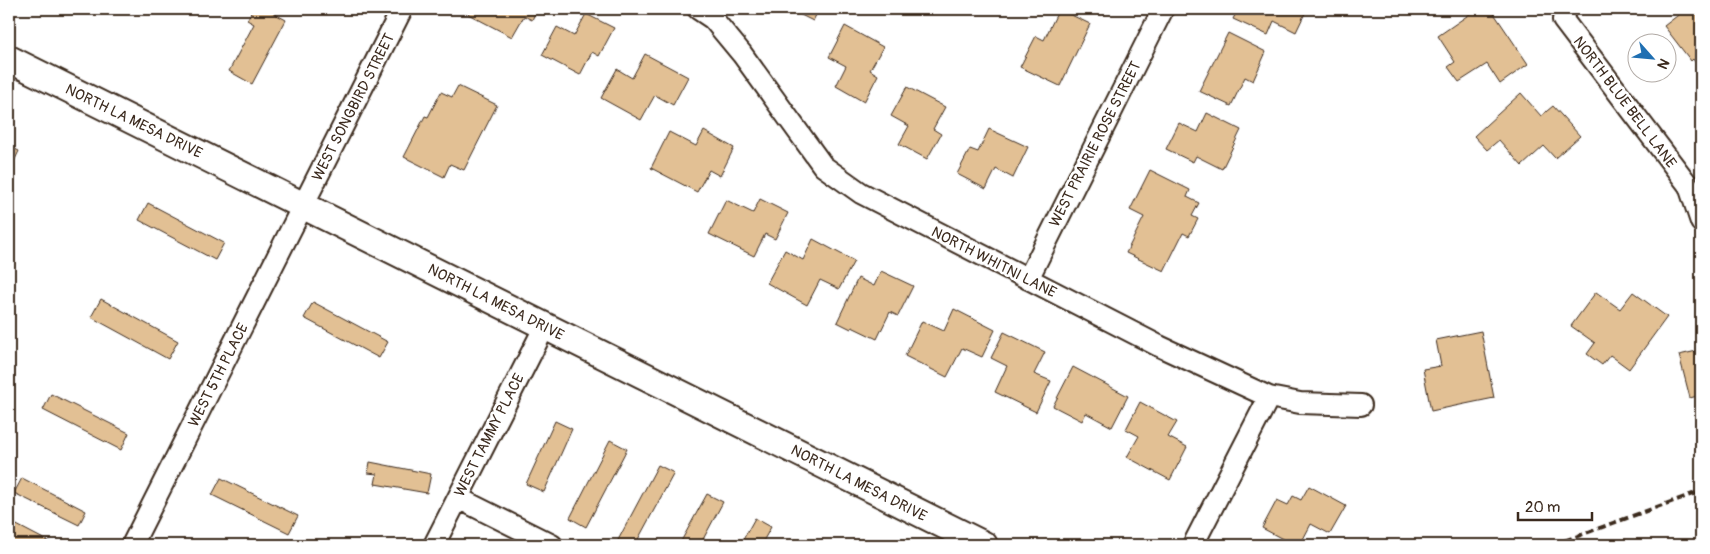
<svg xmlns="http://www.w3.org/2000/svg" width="1710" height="554" viewBox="0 0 1710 554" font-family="Pangolin,sans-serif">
<rect width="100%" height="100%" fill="#fff"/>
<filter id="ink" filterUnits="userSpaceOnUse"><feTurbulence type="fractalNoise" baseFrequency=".02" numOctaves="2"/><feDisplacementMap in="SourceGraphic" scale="10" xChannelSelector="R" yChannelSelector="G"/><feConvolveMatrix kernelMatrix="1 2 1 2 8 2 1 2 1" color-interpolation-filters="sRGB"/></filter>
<g filter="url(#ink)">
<path fill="#e2c094" stroke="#3b2a1e" d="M 253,9 L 266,9 L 286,20 L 252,84 L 229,71 L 254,24 L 247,20 Z
M 471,9 L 537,9 L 532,20 L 524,16 L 512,37 L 468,14 Z
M 789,9 L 819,9 L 813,21 Z
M 1059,9 L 1090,24 L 1060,86 L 1020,67 L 1036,36 L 1044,40 Z
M 1238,9 L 1307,9 L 1296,32 L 1274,21 L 1268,35 L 1233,19 Z
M 1477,9 L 1491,9 L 1528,64 L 1500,84 L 1487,64 L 1459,82 L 1448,67 L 1455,62 L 1438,36 Z
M 1686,9 L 1701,9 L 1701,70 L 1693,59 L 1691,61 L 1664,26 Z
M 586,14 L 614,28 L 599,56 L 592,52 L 580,75 L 542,55 L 557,27 L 574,36 Z
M 845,26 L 883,47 L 870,70 L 878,75 L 864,102 L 836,86 L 846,66 L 829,57 Z
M 1228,33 L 1266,52 L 1253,81 L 1245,77 L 1231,106 L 1199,91 Z
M 645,54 L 688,77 L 673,105 L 655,95 L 641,120 L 601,98 L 617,69 L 632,78 Z
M 458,86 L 497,105 L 464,170 L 450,164 L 444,177 L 404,157 L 425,116 L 428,117 L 441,92 L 452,97 Z
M 907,87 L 945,107 L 933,129 L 941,134 L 927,159 L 899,144 L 909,126 L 891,116 Z
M 1521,93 L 1541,116 L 1553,106 L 1580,136 L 1555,158 L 1544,146 L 1522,166 L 1499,140 L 1487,150 L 1474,136 Z
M 1207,113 L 1241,130 L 1222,169 L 1196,156 L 1193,162 L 1166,149 L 1179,123 L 1198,132 Z
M 989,129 L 1028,147 L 1013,178 L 996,169 L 986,189 L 957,174 L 970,149 L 978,152 Z
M 704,131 L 734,148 L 720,176 L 709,170 L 697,192 L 651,168 L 669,132 L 696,146 Z
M 9,146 L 19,151 L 9,172 Z
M 1150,170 L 1190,190 L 1187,197 L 1199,203 L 1192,216 L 1198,219 L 1189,236 L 1183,233 L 1164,271 L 1126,253 L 1144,217 L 1130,210 Z
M 760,199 L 788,213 L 775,239 L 765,234 L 754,256 L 709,234 L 726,200 L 753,213 Z
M 148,203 L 224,243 L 215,260 L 139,220 Z
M 813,239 L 854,261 L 839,289 L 820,280 L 807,305 L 767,283 L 785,250 L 803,260 Z
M 881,271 L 913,286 L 898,316 L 890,312 L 877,339 L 852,327 L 851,329 L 837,322 L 858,278 L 874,286 Z
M 1596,292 L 1620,309 L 1633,292 L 1667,317 L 1629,369 L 1610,355 L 1602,365 L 1587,354 L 1595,343 L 1571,326 Z
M 101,299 L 178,341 L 168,359 L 91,317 Z
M 313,302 L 388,342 L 379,358 L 304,318 Z
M 954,309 L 995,330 L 982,357 L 962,348 L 947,377 L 905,356 L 922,321 L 944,331 Z
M 1481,331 L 1494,398 L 1431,411 L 1423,369 L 1441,366 L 1436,340 Z
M 1004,332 L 1045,352 L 1034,374 L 1051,381 L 1036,412 L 995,392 L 1007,366 L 991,358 Z
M 1701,350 L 1701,395 L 1690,398 L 1679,355 Z
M 1073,367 L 1128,396 L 1112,427 L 1086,413 L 1082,421 L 1053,406 Z
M 51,394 L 129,433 L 121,450 L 43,410 Z
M 1140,402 L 1177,422 L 1168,437 L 1187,447 L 1170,480 L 1127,457 L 1139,436 L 1126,429 Z
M 555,421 L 572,429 L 544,492 L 526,484 Z
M 610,440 L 627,449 L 586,527 L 570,518 Z
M 370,462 L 431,474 L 427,493 L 375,484 L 377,474 L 368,473 Z
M 658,465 L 674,473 L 635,545 L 623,545 L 617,542 Z
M 22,478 L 86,511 L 79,525 L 14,493 Z
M 221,478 L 298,516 L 289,533 L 212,495 Z
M 1309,486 L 1346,506 L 1330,534 L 1311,524 L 1300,545 L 1294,545 L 1262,528 L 1277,500 L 1288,505 L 1293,496 L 1301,500 Z
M 707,494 L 723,502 L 700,545 L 679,545 Z
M 755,518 L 771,527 L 761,545 L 740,545 Z
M 9,521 L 55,545 L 11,545 L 9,544 Z"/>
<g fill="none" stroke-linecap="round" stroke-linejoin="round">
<g stroke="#3b2a1e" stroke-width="24">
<path id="minor" d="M 698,9 L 713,19 L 742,54 L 823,166 L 861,193 L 1159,346 L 1269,397 L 1300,403 L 1361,405
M 1565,9 L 1563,20 L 1689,186 L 1701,222
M 1028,279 L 1163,9
M 458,498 L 552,545
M 132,545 L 402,9
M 434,545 L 545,326
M 1193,545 L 1269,397"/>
</g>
<g stroke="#3b2a1e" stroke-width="30">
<path id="tertiary" d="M 9,59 L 984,545"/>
</g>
<use href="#minor" stroke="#fff" stroke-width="20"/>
<use href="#tertiary" stroke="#fff" stroke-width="26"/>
<path stroke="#3b2a1e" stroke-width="4" stroke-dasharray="8 4" stroke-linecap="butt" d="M 1553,545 L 1701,491"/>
</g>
</g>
<g text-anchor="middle" stroke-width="5" stroke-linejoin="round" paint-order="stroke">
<g font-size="15" fill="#3b2a1e" stroke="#fff">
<text transform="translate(1625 102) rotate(53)" y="5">NORTH BLUE BELL LANE</text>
<text transform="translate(353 107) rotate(-63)" y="5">WEST SONGBIRD STREET</text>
<text transform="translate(134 121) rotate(26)" y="5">NORTH LA MESA DRIVE</text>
<text transform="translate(1095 144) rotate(-63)" y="5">WEST PRAIRIE ROSE STREET</text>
<text transform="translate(994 262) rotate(27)" y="5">NORTH WHITNI LANE</text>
<text transform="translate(496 302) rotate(27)" y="5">NORTH LA MESA DRIVE</text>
<text transform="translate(218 375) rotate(-63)" y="5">WEST 5TH PLACE</text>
<text transform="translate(489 435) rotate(-63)" y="5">WEST TAMMY PLACE</text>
<text transform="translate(859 483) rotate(27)" y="5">NORTH LA MESA DRIVE</text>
</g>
</g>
<rect width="1710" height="554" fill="none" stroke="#fff" stroke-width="30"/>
<rect x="15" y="15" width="1680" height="524" fill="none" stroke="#3b2a1e" stroke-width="2" filter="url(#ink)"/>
<g transform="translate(1652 58) rotate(117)"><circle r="24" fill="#ffffff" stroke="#b1aaa5"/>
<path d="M0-4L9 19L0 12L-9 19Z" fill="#1f6fb2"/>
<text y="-8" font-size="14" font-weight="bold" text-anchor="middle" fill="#3b2a1e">N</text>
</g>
<path d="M1518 512v8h74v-8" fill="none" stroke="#3b2a1e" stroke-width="2.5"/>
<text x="1525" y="512" font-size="15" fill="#3b2a1e" stroke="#ffffff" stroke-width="4" paint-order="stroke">20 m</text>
</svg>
